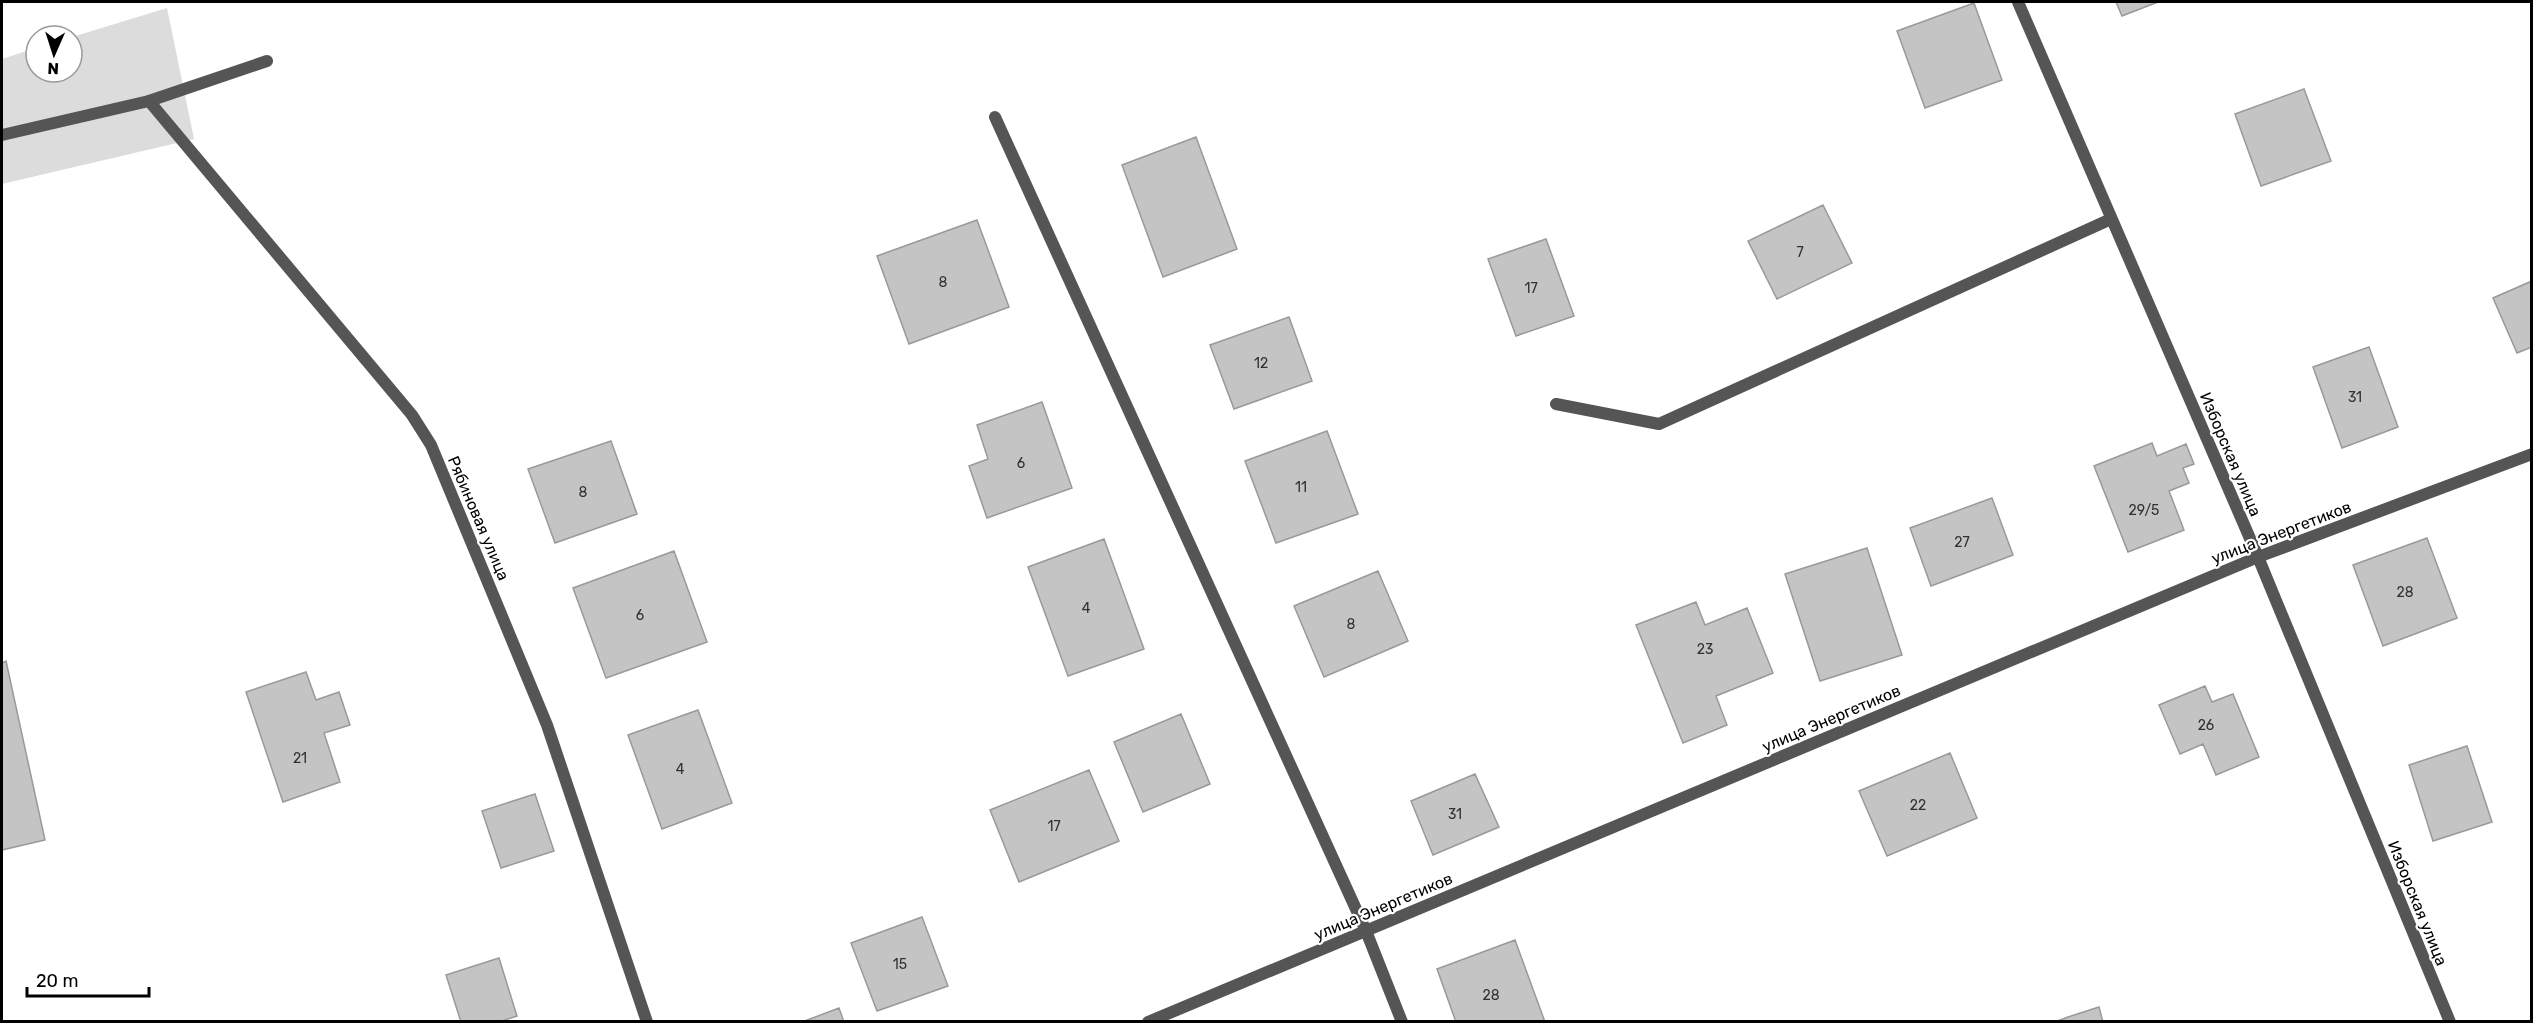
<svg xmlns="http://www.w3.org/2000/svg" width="2533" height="1023" viewBox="0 0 2533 1023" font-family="Rubik,sans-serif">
<rect width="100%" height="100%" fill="#fff"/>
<path fill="#dcdcdc" d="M 167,8 L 194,139 L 2,184 L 2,59 L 36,48 L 36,72 L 72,72 L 72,37 Z"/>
<path fill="#c4c4c4" stroke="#999" stroke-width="1.5" d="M 2116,2 L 2158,2 L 2122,16 Z
M 1974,3 L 2002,80 L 1925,108 L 1897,31 Z
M 2304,89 L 2331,161 L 2261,186 L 2235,114 Z
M 1196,137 L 1237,249 L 1163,277 L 1122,165 Z
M 1823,205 L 1852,263 L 1777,299 L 1748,241 Z
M 977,220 L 1009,307 L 909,344 L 877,256 Z
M 1546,239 L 1574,316 L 1516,336 L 1488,259 Z
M 2532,281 L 2532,347 L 2517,353 L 2493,298 Z
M 1289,317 L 1312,381 L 1234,409 L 1210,345 Z
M 2369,347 L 2398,427 L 2342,448 L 2313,367 Z
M 1042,402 L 1072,488 L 987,518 L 969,466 L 988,459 L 977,425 Z
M 1327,431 L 1358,514 L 1276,543 L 1245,461 Z
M 611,441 L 637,514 L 555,543 L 528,469 Z
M 2152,443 L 2157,456 L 2186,444 L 2194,464 L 2183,468 L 2189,483 L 2169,491 L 2184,530 L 2128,552 L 2094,466 Z
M 1992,498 L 2013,555 L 1931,586 L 1910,528 Z
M 2427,538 L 2457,618 L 2383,646 L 2353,565 Z
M 1104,539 L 1144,649 L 1068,676 L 1028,567 Z
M 1867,548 L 1902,655 L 1820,681 L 1785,574 Z
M 674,551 L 707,642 L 606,678 L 573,588 Z
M 1378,571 L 1408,641 L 1324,677 L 1294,606 Z
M 1696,602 L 1705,625 L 1747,608 L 1773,673 L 1716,696 L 1727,725 L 1683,743 L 1636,625 Z
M 6,661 L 45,840 L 2,850 L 2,663 Z
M 306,672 L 316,700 L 339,692 L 350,725 L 324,733 L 340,782 L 283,802 L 246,692 Z
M 2205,686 L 2212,702 L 2233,694 L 2259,757 L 2216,775 L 2203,744 L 2180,754 L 2159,705 Z
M 698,710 L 732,803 L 662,829 L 628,735 Z
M 1181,714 L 1210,784 L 1143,812 L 1114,742 Z
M 2467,746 L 2492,822 L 2433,841 L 2409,765 Z
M 1950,753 L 1977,818 L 1887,856 L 1859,791 Z
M 1089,770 L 1119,841 L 1019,882 L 990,810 Z
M 1475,774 L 1499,827 L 1433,855 L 1411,801 Z
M 535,794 L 554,851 L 501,868 L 482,811 Z
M 922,917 L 948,986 L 877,1011 L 851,943 Z
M 1515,940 L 1545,1022 L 1456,1022 L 1437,969 Z
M 499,958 L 517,1016 L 499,1022 L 461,1022 L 446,975 Z
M 2099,1007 L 2103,1022 L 2055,1022 L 2068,1017 Z
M 839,1008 L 844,1022 L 802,1022 Z"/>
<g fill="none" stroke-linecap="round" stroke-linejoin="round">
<path stroke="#555" stroke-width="12" d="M 995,117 L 1366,931
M 2,135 L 149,101 L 267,61
M 1556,404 L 1659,424 L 2111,219"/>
<path stroke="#555" stroke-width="12" d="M 2018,2 L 2258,557 L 2450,1022
M 149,101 L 412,415 L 431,445 L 547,725 L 647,1022
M 1366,931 L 1402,1022
M 1148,1022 L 2258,557 L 2532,454"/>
</g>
<g text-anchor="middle" stroke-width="4.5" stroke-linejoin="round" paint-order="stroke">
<g font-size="14" fill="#313131">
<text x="1800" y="257">7</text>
<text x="943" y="287">8</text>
<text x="1531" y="293">17</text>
<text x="1261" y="368">12</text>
<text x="2355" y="402">31</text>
<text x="1021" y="468">6</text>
<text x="1301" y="492">11</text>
<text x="583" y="497">8</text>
<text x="2144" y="515">29/5</text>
<text x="1962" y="547">27</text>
<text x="2405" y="597">28</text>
<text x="1086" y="613">4</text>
<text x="640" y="620">6</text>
<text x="1351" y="629">8</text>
<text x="1705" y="654">23</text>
<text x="2206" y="730">26</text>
<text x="300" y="763">21</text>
<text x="680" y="774">4</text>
<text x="1918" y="810">22</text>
<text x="1455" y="819">31</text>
<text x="1054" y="831">17</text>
<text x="900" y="969">15</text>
<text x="1491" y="1000">28</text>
</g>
<g font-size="16" fill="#000" stroke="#fff">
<text transform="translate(2231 454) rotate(67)" y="6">Изборская улица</text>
<text transform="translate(479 518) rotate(67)" y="6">Рябиновая улица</text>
<text transform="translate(2281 532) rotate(-21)" y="6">улица Энергетиков</text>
<text transform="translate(1831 718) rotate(-23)" y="6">улица Энергетиков</text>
<text transform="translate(2418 903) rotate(68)" y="6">Изборская улица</text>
<text transform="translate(1383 906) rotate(-23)" y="6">улица Энергетиков</text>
</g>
</g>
<rect width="2533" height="1023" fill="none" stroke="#000000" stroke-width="6"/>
<g transform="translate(54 54) rotate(183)"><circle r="28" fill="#ffffff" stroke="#999999" stroke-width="1.5"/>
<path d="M0-4.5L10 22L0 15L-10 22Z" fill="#000000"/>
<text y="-9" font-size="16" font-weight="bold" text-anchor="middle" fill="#000000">N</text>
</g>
<path d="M27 987v9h122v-9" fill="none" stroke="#000000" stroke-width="3"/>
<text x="36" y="987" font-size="18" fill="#000000" stroke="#ffffff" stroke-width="4.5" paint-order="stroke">20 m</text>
</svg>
